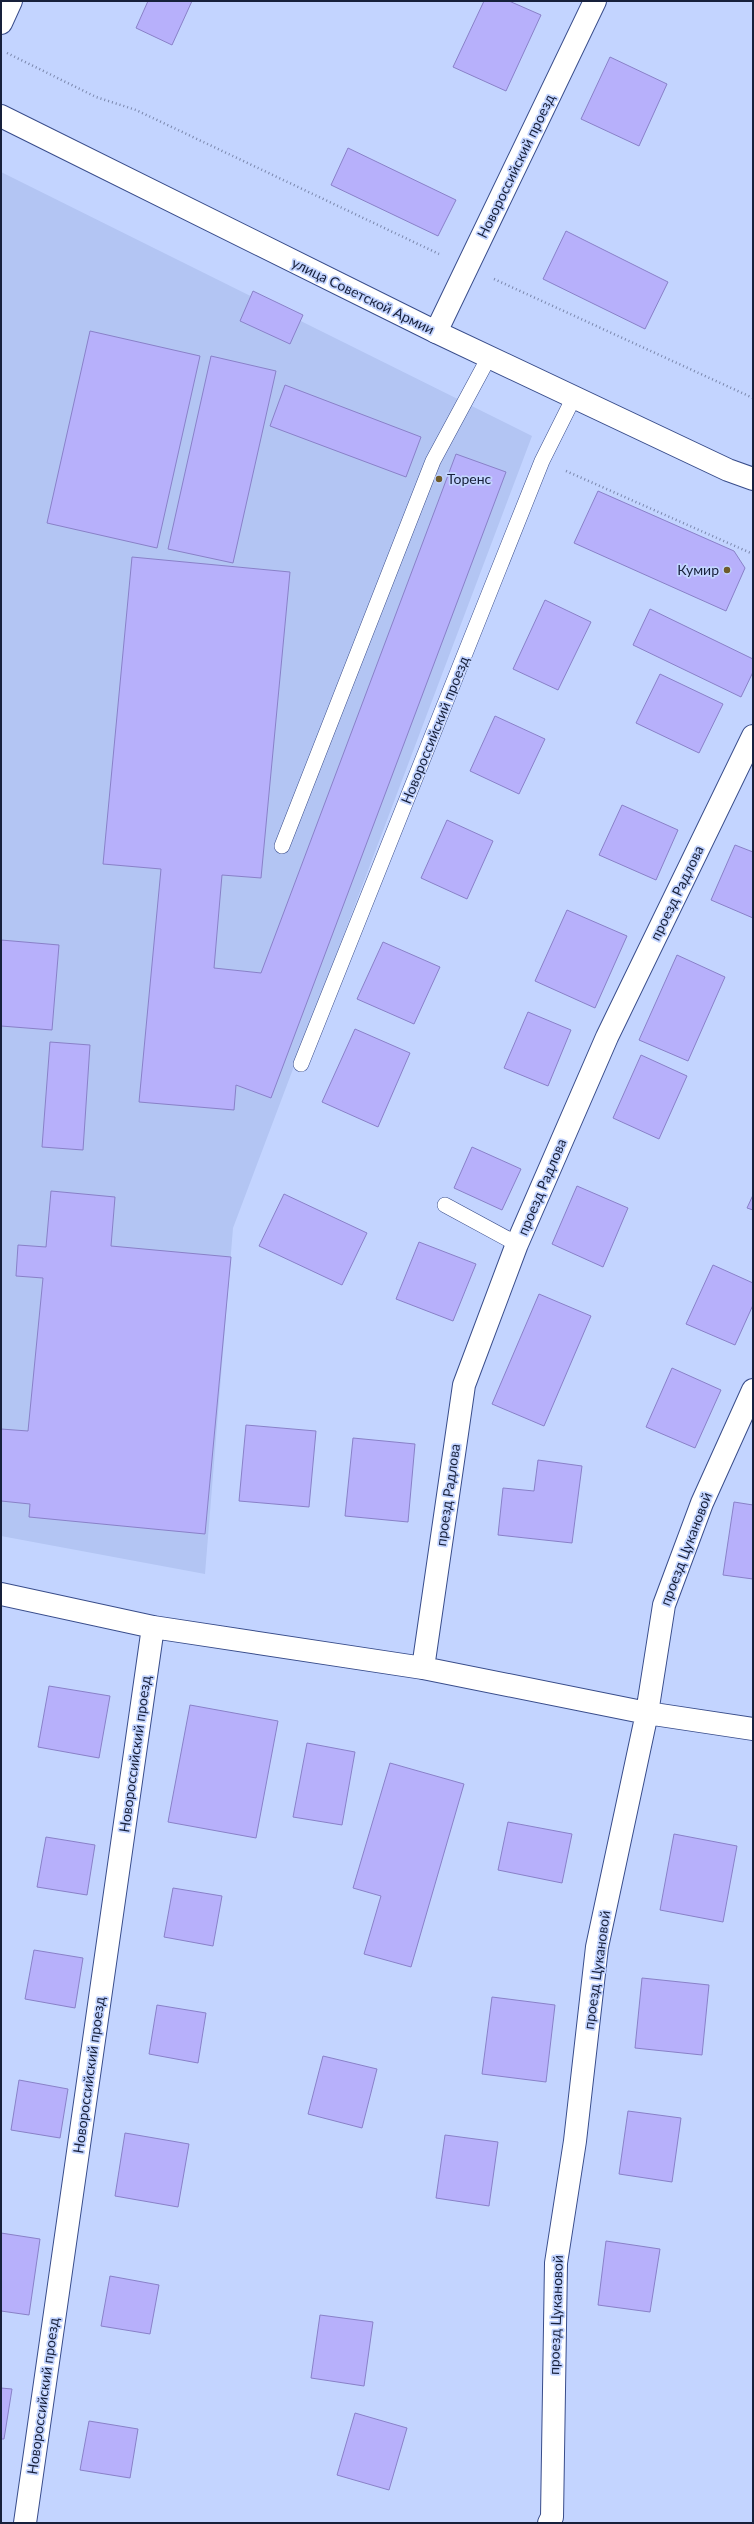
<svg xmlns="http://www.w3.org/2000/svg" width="754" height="2524" viewBox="0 0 754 2524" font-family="Lato,sans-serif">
<rect width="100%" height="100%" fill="#c3d4ff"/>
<path fill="#b3c5f3" d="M 1,172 L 532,436 L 233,1228 L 205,1574 L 1,1536 Z"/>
<path fill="#b7b0fb" stroke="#8981c8" d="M 148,1 L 192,1 L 172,45 L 136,28 Z
M 484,1 L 509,1 L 541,15 L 506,91 L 453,67 Z
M 610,57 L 667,84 L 639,146 L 581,119 Z
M 348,148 L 456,200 L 438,236 L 331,185 Z
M 566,231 L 668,282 L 645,329 L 543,279 Z
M 253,291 L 303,315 L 290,344 L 240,321 Z
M 90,331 L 200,356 L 157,548 L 47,523 Z
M 211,356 L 276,371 L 233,563 L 168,549 Z
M 285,385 L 421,437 L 406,477 L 270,426 Z
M 456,454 L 506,472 L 271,1098 L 236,1085 L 234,1110 L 139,1102 L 161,869 L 103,864 L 132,557 L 290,572 L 261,878 L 222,875 L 214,968 L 261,973 Z
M 598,491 L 734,551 L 745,568 L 726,611 L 574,543 Z
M 545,600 L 591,622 L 558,690 L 513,669 Z
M 650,609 L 753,659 L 753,672 L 741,697 L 633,645 Z
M 660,674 L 723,704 L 699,753 L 636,723 Z
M 495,716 L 545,739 L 519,794 L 470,771 Z
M 622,805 L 678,830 L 656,880 L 599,855 Z
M 447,820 L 493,841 L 467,899 L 421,878 Z
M 735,845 L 753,852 L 753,918 L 711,900 Z
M 567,910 L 627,936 L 595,1008 L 535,981 Z
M 1,940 L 59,945 L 52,1030 L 1,1026 Z
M 383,942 L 440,967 L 414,1024 L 357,999 Z
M 677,955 L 725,977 L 688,1061 L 639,1040 Z
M 528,1012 L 571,1030 L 548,1086 L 504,1068 Z
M 355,1029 L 410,1053 L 378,1127 L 322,1102 Z
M 50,1042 L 90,1045 L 83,1150 L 42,1147 Z
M 641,1055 L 687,1076 L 659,1139 L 613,1118 Z
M 472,1147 L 521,1169 L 502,1210 L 454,1188 Z
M 577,1186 L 628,1208 L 603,1267 L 552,1244 Z
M 51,1191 L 115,1197 L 111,1246 L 231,1257 L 205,1534 L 29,1517 L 30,1504 L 1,1501 L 1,1429 L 28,1431 L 43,1278 L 16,1276 L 18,1245 L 46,1247 Z
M 284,1194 L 367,1233 L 342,1285 L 259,1246 Z
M 753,1195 L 753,1210 L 747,1208 Z
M 419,1242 L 476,1264 L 453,1321 L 396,1299 Z
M 713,1265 L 753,1283 L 753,1305 L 735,1345 L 686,1324 Z
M 539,1294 L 591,1316 L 544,1426 L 492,1404 Z
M 672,1368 L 721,1390 L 695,1448 L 646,1427 Z
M 246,1425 L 316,1431 L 309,1507 L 239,1501 Z
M 353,1438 L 415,1444 L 408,1522 L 345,1516 Z
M 538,1460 L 582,1466 L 572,1543 L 498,1535 L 503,1488 L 534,1491 Z
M 734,1502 L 753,1505 L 753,1579 L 723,1575 Z
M 49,1686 L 110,1696 L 99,1758 L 38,1747 Z
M 190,1705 L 278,1721 L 256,1838 L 168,1822 Z
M 307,1743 L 355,1752 L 342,1825 L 293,1817 Z
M 390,1763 L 464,1784 L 411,1967 L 364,1954 L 381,1896 L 353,1888 Z
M 508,1822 L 572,1834 L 562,1883 L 498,1870 Z
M 674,1834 L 737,1846 L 723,1922 L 660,1910 Z
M 46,1837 L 95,1845 L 87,1895 L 37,1887 Z
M 173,1888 L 222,1896 L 213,1946 L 164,1937 Z
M 34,1950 L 83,1958 L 75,2008 L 25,1999 Z
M 642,1978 L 709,1985 L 702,2055 L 635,2048 Z
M 492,1997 L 555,2005 L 546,2082 L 482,2074 Z
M 157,2005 L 206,2013 L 198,2063 L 149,2054 Z
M 323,2056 L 377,2069 L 362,2128 L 308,2114 Z
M 19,2080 L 68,2089 L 60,2138 L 11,2130 Z
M 628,2111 L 681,2118 L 672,2182 L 619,2174 Z
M 125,2133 L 189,2144 L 178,2207 L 115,2196 Z
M 445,2135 L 498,2142 L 489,2206 L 436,2198 Z
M 1,2233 L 40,2239 L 29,2315 L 1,2311 Z
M 606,2241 L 660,2249 L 650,2312 L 598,2305 Z
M 110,2276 L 159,2285 L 150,2334 L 101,2326 Z
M 320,2315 L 373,2322 L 364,2386 L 311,2378 Z
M 1,2388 L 12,2389 L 4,2439 L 1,2439 Z
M 355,2413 L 407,2428 L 389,2490 L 337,2475 Z
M 89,2421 L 138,2429 L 130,2478 L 80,2470 Z"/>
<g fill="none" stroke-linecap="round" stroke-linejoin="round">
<g stroke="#394d8b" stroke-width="16">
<path id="lane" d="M 282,846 L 433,461 L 489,357
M 301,1064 L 542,461 L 574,397
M 445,1205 L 517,1244"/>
</g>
<g stroke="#394d8b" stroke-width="24">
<path id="street" d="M 1,23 L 11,1
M 436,332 L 595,1
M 1,1594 L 153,1627 L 423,1668 L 647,1713 L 753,1729
M 423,1668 L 464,1385 L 517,1244 L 607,1037 L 753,736
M 25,2523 L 153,1627
M 549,2523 L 552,2517 L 556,2263 L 575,2141 L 597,1947 L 647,1713 L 664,1605 L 702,1503 L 753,1390"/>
</g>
<g stroke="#394d8b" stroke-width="24">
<path id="secondary" d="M 1,116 L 436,332 L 728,470 L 753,479"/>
</g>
<path stroke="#7a87ac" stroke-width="2.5" stroke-dasharray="1 3" stroke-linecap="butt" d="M 7,53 L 96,97 L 136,110 L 439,254
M 494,279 L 753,398
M 566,471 L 753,554"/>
<use href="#lane" stroke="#fff" stroke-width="15"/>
<use href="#street" stroke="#fff" stroke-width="22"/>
<use href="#secondary" stroke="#fff" stroke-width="22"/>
</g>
<g fill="#6e5b2a" stroke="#c3d4ff" stroke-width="1.5">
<circle cx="439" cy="479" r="4"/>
<circle cx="727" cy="570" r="4"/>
</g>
<g text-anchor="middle" stroke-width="3.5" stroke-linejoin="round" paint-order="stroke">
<g font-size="14" fill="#17203b" stroke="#c3d4ff">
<text transform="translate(516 166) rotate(-64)" y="5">Новороссийский проезд</text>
<text transform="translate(363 296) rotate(26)" y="5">улица Советской Армии</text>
<text transform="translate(435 730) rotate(-68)" y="5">Новороссийский проезд</text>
<text transform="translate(677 893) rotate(-64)" y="5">проезд Радлова</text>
<text transform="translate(542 1187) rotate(-67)" y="5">проезд Радлова</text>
<text transform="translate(448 1495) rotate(-82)" y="5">проезд Радлова</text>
<text transform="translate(686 1549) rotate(-69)" y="5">проезд Цукановой</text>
<text transform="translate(135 1754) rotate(-82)" y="5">Новороссийский проезд</text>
<text transform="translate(597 1970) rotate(-82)" y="5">проезд Цукановой</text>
<text transform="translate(89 2075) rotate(-82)" y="5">Новороссийский проезд</text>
<text transform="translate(556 2315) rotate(-88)" y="5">проезд Цукановой</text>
<text transform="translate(43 2396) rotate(-82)" y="5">Новороссийский проезд</text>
</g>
<g font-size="14" fill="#17203b" stroke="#c3d4ff" text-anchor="start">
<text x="447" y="484">Торенс</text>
<text x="719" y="575" text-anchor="end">Кумир</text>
</g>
</g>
<rect width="754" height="2524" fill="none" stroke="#17203b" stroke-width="4"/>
</svg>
